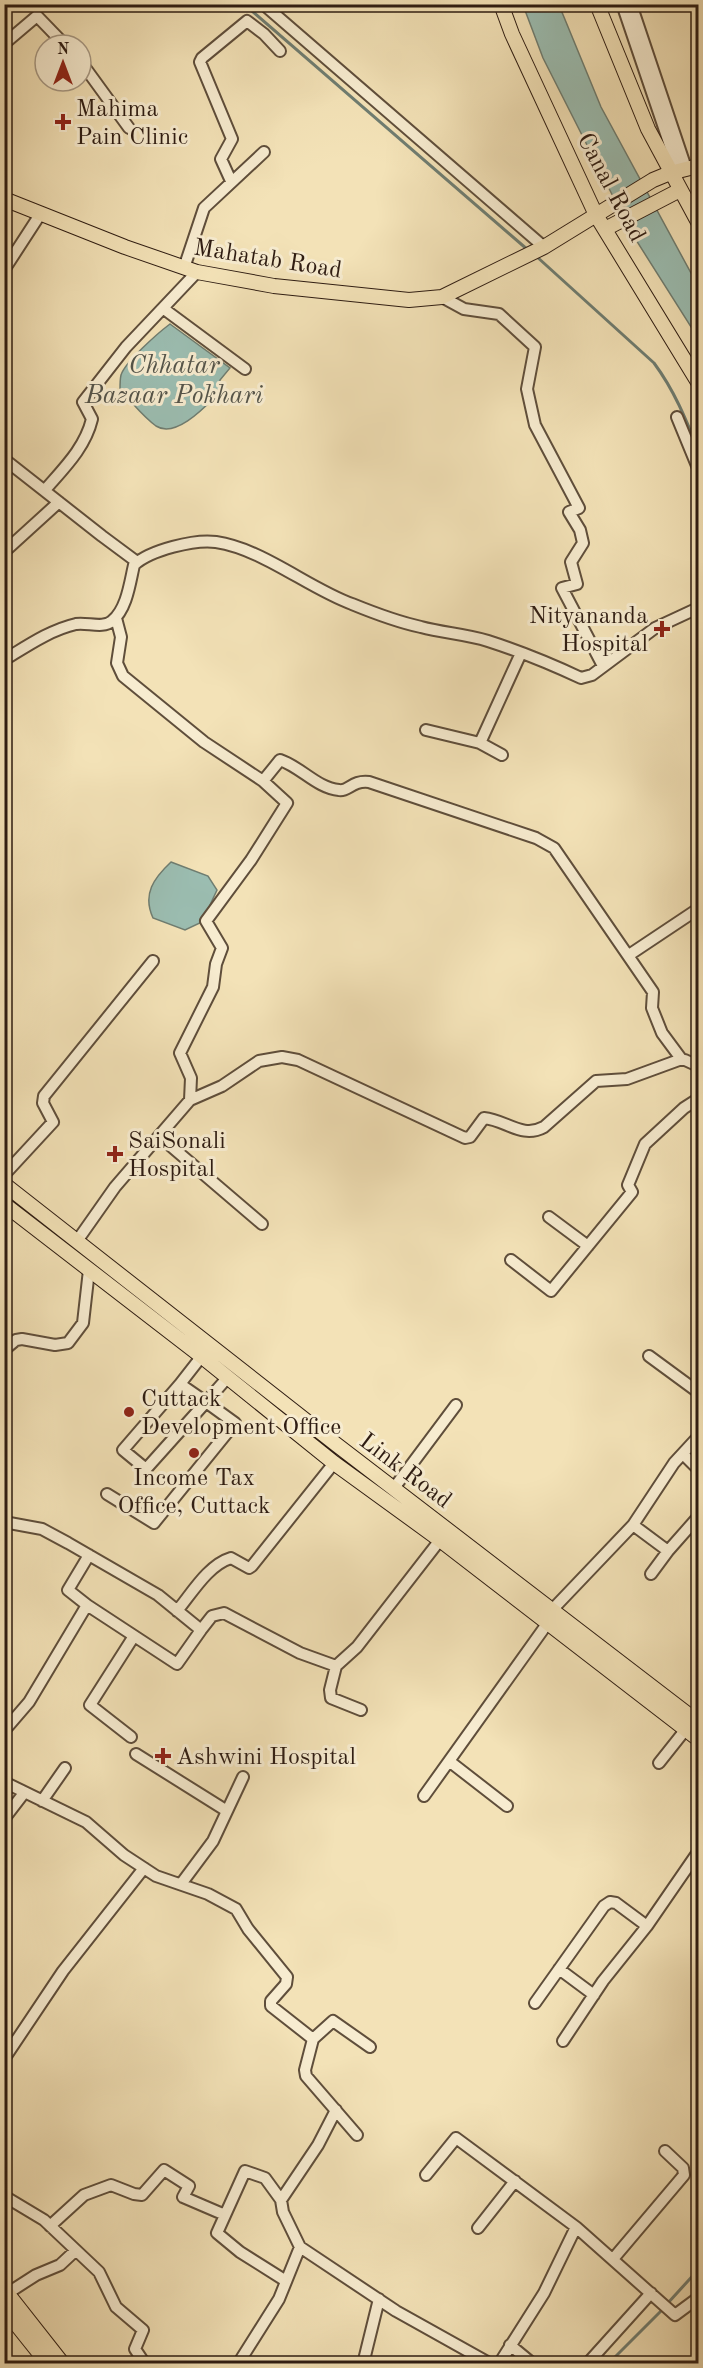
<svg xmlns="http://www.w3.org/2000/svg" width="703" height="2368" viewBox="0 0 703 2368" font-family="'Old Standard TT',serif">
<rect width="100%" height="100%" fill="#f3e2b7"/>
<filter id="stains"><feTurbulence type="fractalNoise" baseFrequency=".00333" numOctaves="4"/><feColorMatrix values="0 0 0 0 .2 0 0 0 0 .09 0 0 0 0 .02 0 0 0 .5 -.17"/></filter>
<radialGradient id="worn" r=".72"><stop offset=".6" stop-color="#630" stop-opacity="0"/><stop offset="1" stop-color="#630" stop-opacity=".3"/></radialGradient>
<path fill="#9bbdb1" stroke="#6f7d71" stroke-width="1.5" d="M 523,5 L 559,5 L 601,107 L 698,286 L 698,338 L 631,232 L 543,58 Z
M 170,324 L 230,368 L 220,380 L 219,393 C 206,406 176,439 156,426 C 143,417 131,401 120,390 C 120,385 120,379 121,375 C 125,362 158,333 170,324 Z
M 171,862 L 208,876 L 217,890 L 202,922 L 185,930 L 153,918 C 142,894 154,878 171,862 Z"/>
<g fill="none" stroke-linecap="round" stroke-linejoin="round">
<path stroke="#6f7d71" stroke-width="3" d="M 244,4 L 528,250
M 536,256 L 654,363 C 674,390 686,419 698,450
M 667,2304 L 698,2270
M 608,2364 L 663,2309"/>
<g stroke="#5f4e3b" stroke-width="14">
<path id="minor" d="M 263,4 L 544,247
M 622,4 L 679,172
M 631,4 L 686,168
M 4,44 L 37,16 L 65,45
M 81,62 L 129,128
M 231,181 L 221,159 L 232,139 L 200,62 L 202,58 L 247,21 L 264,34 L 280,51
M 184,268 L 204,208 L 264,152
M 4,270 L 41,213
M 442,297 L 464,309 L 499,314 L 535,347 L 527,389 L 535,425 L 579,508 L 569,512 L 580,530 L 583,543 L 571,562 L 577,584 L 562,588 L 603,666
M 164,309 L 245,369
M 677,417 L 698,468
M 4,459 L 102,536 L 137,562
M 45,490 C 64,468 85,448 92,419 L 83,402 L 126,347 L 197,272
M 4,552 L 59,502
M 116,618 L 121,637 L 117,663 L 123,676 L 204,742 L 263,781 L 280,760 C 301,767 317,788 339,790 C 348,792 352,780 369,782 L 536,838 L 554,848 L 653,992 L 652,1008 L 662,1033 L 682,1060
M 4,660 C 27,646 50,630 76,624 C 87,622 103,629 112,621 C 127,609 130,582 134,565 C 150,550 195,539 216,542 C 263,549 308,588 352,604 C 374,613 398,622 421,627 C 443,633 466,634 488,641 C 519,651 551,664 581,678 L 592,675 L 655,628 L 698,608
M 426,730 L 480,743 L 521,653
M 480,743 L 502,755
M 629,955 L 698,909
M 190,1100 L 191,1078 L 180,1053 L 213,987 L 216,964 L 222,948 L 206,921 L 251,860 L 287,803 L 263,781
M 159,1136 L 262,1224
M 4,1175 L 53,1122 L 43,1103 L 44,1096 L 153,961
M 549,1217 L 588,1246
M 77,1241 L 115,1187 L 190,1100 L 222,1086 L 259,1061 L 282,1057 L 298,1060 L 465,1138 L 470,1137 L 484,1118 C 506,1120 522,1139 544,1127 L 596,1081 L 627,1079 L 679,1060 L 685,1060 L 698,1066
M 511,1260 L 551,1291 L 632,1192 L 628,1185 L 645,1144 L 684,1108 L 698,1099
M 4,1350 L 16,1340 L 22,1339 L 55,1345 L 68,1343 L 83,1323 L 89,1270
M 649,1356 L 698,1392
M 180,1384 L 123,1450 L 146,1469 L 206,1402 L 180,1384 L 205,1352
M 683,1454 L 698,1469
M 394,1488 L 456,1405
M 107,1494 L 154,1523 L 235,1423 L 206,1402 L 228,1377
M 4,1522 L 42,1529 L 68,1543 L 158,1595 L 201,1630 L 212,1616 L 224,1613 L 300,1653 L 336,1666
M 633,1525 L 668,1551 L 698,1517
M 651,1574 L 668,1551
M 87,1605 L 68,1590 L 89,1555
M 177,1611 C 192,1593 208,1565 231,1558 L 249,1568 L 252,1566 L 334,1463
M 361,1710 L 331,1698 L 330,1690 L 336,1666 L 357,1647 L 440,1540
M 4,1731 L 29,1702 L 87,1605 L 177,1664 L 201,1630
M 131,1737 L 90,1705 L 134,1636
M 136,1754 L 227,1811
M 449,1761 L 507,1806
M 659,1763 L 686,1729
M 4,1782 L 86,1822 L 124,1855 L 156,1876 L 208,1894 L 236,1909 L 248,1929 L 287,1977 L 286,1984 L 271,2001 L 271,2006 L 313,2039 L 305,2070 L 306,2076 L 357,2135
M 424,1796 L 547,1624 L 552,1610 L 633,1525 L 674,1463 L 698,1437
M 42,1801 L 65,1768
M 4,1819 L 24,1793
M 181,1884 L 213,1841 L 243,1777
M 559,1969 L 594,1995
M 535,2003 L 604,1906 L 610,1902 L 616,1903 L 647,1926
M 313,2039 L 333,2021 L 370,2047
M 563,2041 L 603,1981 L 647,1926 L 698,1852
M 4,2059 L 63,1971 L 144,1868
M 336,2110 L 318,2145 L 281,2200 L 283,2212 L 300,2247 L 396,2311 L 491,2364
M 426,2175 L 456,2138 L 576,2227 L 675,2315 L 698,2298
M 4,2196 L 44,2220 L 99,2272 L 116,2307 L 143,2330 L 135,2349 L 145,2364
M 281,2200 L 265,2178 L 245,2171 L 217,2233 L 240,2252 L 286,2281
M 50,2226 L 84,2195 L 111,2185 L 134,2194 L 142,2195 L 164,2170 L 189,2186 L 183,2197 L 225,2215
M 478,2228 L 515,2181
M 613,2259 L 684,2175 L 683,2168 L 665,2151
M 8,2293 L 36,2275 L 60,2265 L 75,2251
M 510,2345 L 533,2364
M 238,2364 L 279,2299 L 300,2247
M 363,2364 L 379,2299
M 499,2364 L 544,2293 L 576,2227
M 587,2364 L 651,2293"/>
</g>
<g stroke="#2e1c12" stroke-width="16">
<path id="major" d="M 501,4 L 512,34 L 596,215 L 698,382
M 597,4 L 648,129 L 698,222
M 4,199 L 125,247 L 197,272 L 274,286 L 409,300 L 442,297 L 544,247 L 653,180 L 670,173 L 698,166
M 605,229 L 680,190
M 4,1184 L 337,1445 L 698,1722
M 4,1204 L 201,1356 L 334,1463 L 440,1540 L 698,1739
M 4,2289 L 63,2364
M 4,2309 L 48,2364"/>
</g>
<use href="#minor" stroke="#f7ecd0" stroke-width="10"/>
<use href="#major" stroke="#f3e2b7" stroke-width="14"/>
</g>
<g fill="#8f2418" stroke="#f7ecd0" stroke-width="2">
<path d="M60 113h6v6h6v6h-6v6h-6v-6h-6v-6h6z"/>
<path d="M659 620h6v6h6v6h-6v6h-6v-6h-6v-6h6z"/>
<path d="M112 1145h6v6h6v6h-6v6h-6v-6h-6v-6h6z"/>
<circle cx="129" cy="1412" r="6"/>
<circle cx="194" cy="1453" r="6"/>
<path d="M160 1747h6v6h6v6h-6v6h-6v-6h-6v-6h6z"/>
</g>
<g text-anchor="middle" stroke-width="6" stroke-linejoin="round" paint-order="stroke">
<g font-size="24" fill="#2e1c12" stroke="#f7ecd0" text-anchor="start">
<text x="76" y="116">Mahima<tspan x="76" dy="28">Pain Clinic</tspan></text>
<text x="648" y="623" text-anchor="end">Nityananda<tspan x="648" dy="28">Hospital</tspan></text>
<text x="128" y="1148">SaiSonali<tspan x="128" dy="28">Hospital</tspan></text>
<text x="141" y="1406">Cuttack<tspan x="141" dy="28">Development Office</tspan></text>
<text x="194" y="1485" text-anchor="middle">Income Tax<tspan x="194" dy="28">Office, Cuttack</tspan></text>
<text x="176" y="1764">Ashwini Hospital</text>
</g>
<g font-size="24" fill="#2e1c12" stroke="#f7ecd0">
<text transform="translate(612 187) rotate(62)" y="8">Canal Road</text>
<text transform="translate(268 258) rotate(9)" y="8">Mahatab Road</text>
<text transform="translate(406 1470) rotate(37)" y="8">Link Road</text>
</g>
<g font-size="26" font-style="italic" fill="#54544a" stroke="#f7ecd0">
<text x="174" y="373">Chhatar<tspan x="174" dy="30">Bazaar Pokhari</tspan></text>
</g>
</g>
<rect width="703" height="2368" fill="none" stroke="#f3e2b7" stroke-width="24"/>
<rect x="6" y="6" width="691" height="2356" fill="none" stroke="#2e1c12" stroke-width="3"/>
<rect x="12" y="12" width="679" height="2344" fill="none" stroke="#2e1c12" stroke-width="1.5"/>
<g transform="translate(63 63)"><circle r="28" fill="#f7ecd0" stroke="#a79984" stroke-width="1.5"/>
<path d="M0-4.5L10 22L0 15L-10 22Z" fill="#8f2418"/>
<text y="-9" font-size="16" font-weight="bold" text-anchor="middle" fill="#2e1c12">N</text>
</g>
<rect width="100%" height="100%" filter="url(#stains)"/>
<rect width="100%" height="100%" fill="url(#worn)"/>
</svg>
